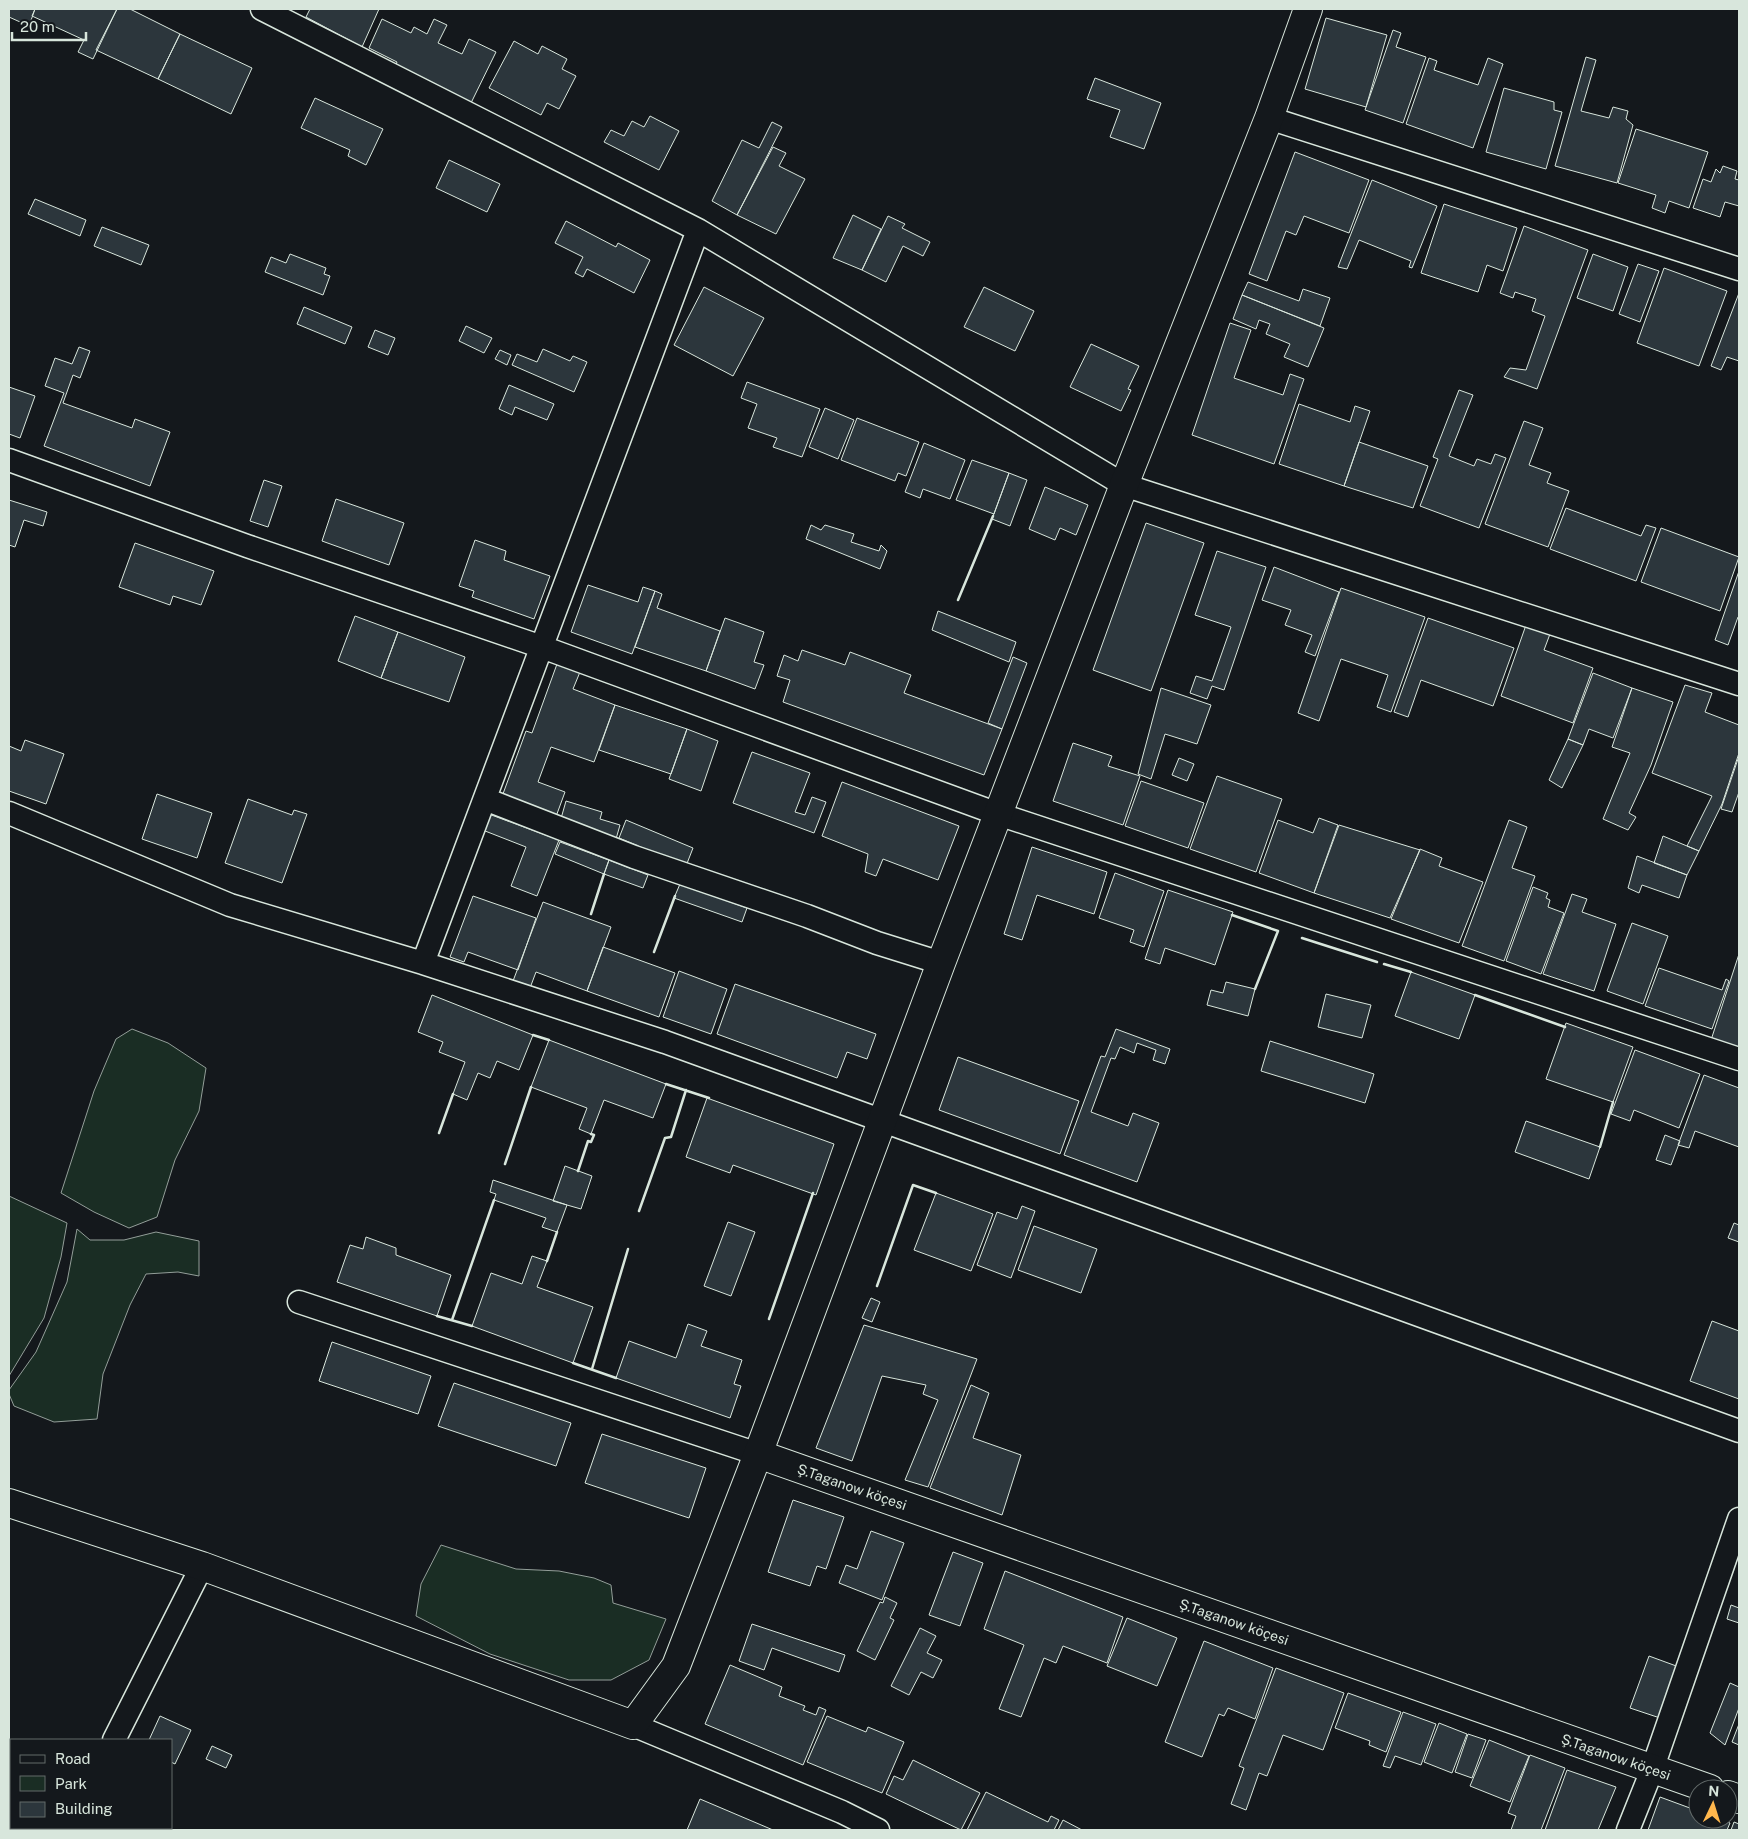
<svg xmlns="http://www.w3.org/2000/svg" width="1748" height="1839" viewBox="0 0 1748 1839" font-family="'Public Sans',sans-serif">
<rect width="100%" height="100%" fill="#14181c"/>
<path fill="#1a2d24" stroke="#939e99" d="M 132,1029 L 168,1043 L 206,1068 L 199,1111 L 175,1160 L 157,1217 L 129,1228 L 94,1212 L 61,1193 L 94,1091 L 116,1039 Z
M 9,1196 L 67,1223 L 61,1257 L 44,1318 L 9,1376 Z
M 77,1229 L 90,1240 L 124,1240 L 156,1232 L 199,1241 L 199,1276 L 178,1272 L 146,1274 L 130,1305 L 103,1374 L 97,1419 L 54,1422 L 14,1406 L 9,1394 L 9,1390 L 36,1352 L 67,1282 Z
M 441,1545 L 516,1569 L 559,1571 L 594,1578 L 611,1585 L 613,1603 L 666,1619 L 649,1660 L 611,1680 L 569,1680 L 490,1654 L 416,1616 L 421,1584 Z"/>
<path fill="#2c363c" stroke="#d8e6dc" d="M 9,9 L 35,9 L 29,26 L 9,17 Z
M 35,9 L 117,9 L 93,59 L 78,52 L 84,40 L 32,16 Z
M 117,9 L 130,9 L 180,34 L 158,79 L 96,50 Z
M 310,9 L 379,9 L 362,47 L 306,17 Z
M 1326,18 L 1387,35 L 1366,107 L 1305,89 Z
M 382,19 L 411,33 L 414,27 L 427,34 L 434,19 L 447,25 L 438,43 L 462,54 L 469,39 L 496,52 L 471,103 L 395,67 L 397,62 L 369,48 Z
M 1393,30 L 1401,33 L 1396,47 L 1426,57 L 1403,123 L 1365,110 Z
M 180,34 L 252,68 L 231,114 L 158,79 Z
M 514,41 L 538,54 L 542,46 L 567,59 L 562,69 L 576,76 L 559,109 L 547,103 L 541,115 L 489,88 Z
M 1586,57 L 1596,60 L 1581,111 L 1609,118 L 1613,107 L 1628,111 L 1626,119 L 1633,125 L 1617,183 L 1555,166 Z
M 1429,58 L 1437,61 L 1434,70 L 1478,85 L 1488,58 L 1503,64 L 1473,148 L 1406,124 Z
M 1095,78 L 1161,103 L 1144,149 L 1110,137 L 1120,110 L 1087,99 Z
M 1504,88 L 1554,102 L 1554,110 L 1562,112 L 1546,169 L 1486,152 Z
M 315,98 L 383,129 L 366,165 L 348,156 L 350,150 L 301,128 Z
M 650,116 L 679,131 L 659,170 L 604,142 L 611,130 L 624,136 L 632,121 L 644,127 Z
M 772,122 L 782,127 L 737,215 L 712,201 L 742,140 L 759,148 Z
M 1636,129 L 1708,152 L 1689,208 L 1669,201 L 1665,213 L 1652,208 L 1656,195 L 1618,183 Z
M 773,147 L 786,153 L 779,166 L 805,179 L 776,234 L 737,215 Z
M 1295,152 L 1369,180 L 1349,233 L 1304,216 L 1296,235 L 1286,231 L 1267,281 L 1249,274 Z
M 449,160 L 500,184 L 487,212 L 436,188 Z
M 1723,166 L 1737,171 L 1735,179 L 1739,180 L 1739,206 L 1725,202 L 1720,217 L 1693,208 L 1703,179 L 1711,182 L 1716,169 L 1720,173 Z
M 1372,180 L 1437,206 L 1412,268 L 1409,267 L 1411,261 L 1359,240 L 1347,269 L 1338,267 Z
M 35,199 L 86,220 L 80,236 L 28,214 Z
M 1444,204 L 1517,228 L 1503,271 L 1487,265 L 1478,292 L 1421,273 Z
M 853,215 L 881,229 L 862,270 L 833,258 Z
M 888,216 L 905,224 L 902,228 L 930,242 L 923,256 L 903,246 L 886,282 L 862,270 Z
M 566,221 L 616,247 L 618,243 L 650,260 L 634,293 L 587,269 L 583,277 L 575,273 L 583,257 L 555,243 Z
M 1524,226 L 1588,250 L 1537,389 L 1504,377 L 1510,368 L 1526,370 L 1545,316 L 1532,311 L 1536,299 L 1515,292 L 1513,298 L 1500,293 Z
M 102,227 L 149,245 L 141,265 L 94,246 Z
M 290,254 L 326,268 L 324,274 L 330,276 L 323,295 L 265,272 L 271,257 L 286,263 Z
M 1593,254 L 1628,267 L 1613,311 L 1577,298 Z
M 1638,264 L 1659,271 L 1640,322 L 1619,314 Z
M 1664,268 L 1727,291 L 1699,366 L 1637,343 Z
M 1248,282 L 1299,301 L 1303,289 L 1330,298 L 1320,326 L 1242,295 Z
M 704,287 L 764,318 L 733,376 L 674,345 Z
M 984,287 L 1034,311 L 1015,351 L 964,327 Z
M 1739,293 L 1739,361 L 1727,357 L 1721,370 L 1711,366 Z
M 1242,295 L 1324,328 L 1308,367 L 1284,357 L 1290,344 L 1266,334 L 1270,324 L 1259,320 L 1256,329 L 1233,319 Z
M 304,307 L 352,327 L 345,344 L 297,324 Z
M 1230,323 L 1251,330 L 1234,378 L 1283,395 L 1290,374 L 1304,379 L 1274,464 L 1192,435 Z
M 466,326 L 492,338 L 484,353 L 459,341 Z
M 375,330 L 395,338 L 388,355 L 368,347 Z
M 1091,344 L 1139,366 L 1128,389 L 1131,390 L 1121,411 L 1070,387 Z
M 79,347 L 90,351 L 80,378 L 73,375 L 63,403 L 132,428 L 135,419 L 170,432 L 150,486 L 44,446 L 64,393 L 45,386 L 55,358 L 72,364 Z
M 543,349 L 570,361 L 573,356 L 587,362 L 574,392 L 512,365 L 517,354 L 537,362 Z
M 500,350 L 511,355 L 507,365 L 495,359 Z
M 747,382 L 820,409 L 802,457 L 773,447 L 777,438 L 748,428 L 757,404 L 741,398 Z
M 509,385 L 554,404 L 547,420 L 515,407 L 512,415 L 499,409 Z
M 9,387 L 35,396 L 20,438 L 9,434 Z
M 1459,390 L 1473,395 L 1449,456 L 1474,466 L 1477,459 L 1491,464 L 1495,454 L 1506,458 L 1479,528 L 1420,506 L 1438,459 L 1433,457 Z
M 1299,404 L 1350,422 L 1355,406 L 1370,411 L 1344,486 L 1279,464 Z
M 825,408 L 854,420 L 838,459 L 809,447 Z
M 857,418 L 919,442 L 906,476 L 898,473 L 895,481 L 841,460 Z
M 1524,421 L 1543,428 L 1529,465 L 1551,473 L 1547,483 L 1569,491 L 1548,547 L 1485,524 Z
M 1359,442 L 1428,466 L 1413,508 L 1344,486 Z
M 924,443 L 965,460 L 950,499 L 923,489 L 920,498 L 905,492 Z
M 972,460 L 1009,473 L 994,514 L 956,500 Z
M 1009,473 L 1027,480 L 1010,526 L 992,519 Z
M 264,480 L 282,486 L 268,527 L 250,521 Z
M 1045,487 L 1088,505 L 1076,535 L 1060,528 L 1055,540 L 1029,529 Z
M 336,499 L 404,523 L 389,565 L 322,541 Z
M 9,500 L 47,512 L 43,526 L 24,520 L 15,547 L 9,545 Z
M 1566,508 L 1641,536 L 1646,525 L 1656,528 L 1636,581 L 1550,549 Z
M 1146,523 L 1204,543 L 1151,691 L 1093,670 Z
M 811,525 L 821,530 L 825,525 L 854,534 L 851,542 L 879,551 L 881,545 L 887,551 L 880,569 L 806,539 Z
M 1661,528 L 1739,557 L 1720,611 L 1641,582 Z
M 475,540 L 506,551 L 504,560 L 550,576 L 534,619 L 472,597 L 474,591 L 459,586 Z
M 135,543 L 214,571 L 201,605 L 173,596 L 170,605 L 119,587 Z
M 1217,551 L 1266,567 L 1224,690 L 1212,686 L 1207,699 L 1190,693 L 1196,676 L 1212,681 L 1231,627 L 1195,615 Z
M 1274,567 L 1339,592 L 1315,656 L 1305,652 L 1312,635 L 1285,625 L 1291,610 L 1262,600 Z
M 1739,571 L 1739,618 L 1738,617 L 1728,645 L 1715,640 Z
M 588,585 L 638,602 L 643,587 L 655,591 L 632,654 L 571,632 Z
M 1341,588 L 1425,617 L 1391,712 L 1377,707 L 1388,675 L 1341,659 L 1319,721 L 1298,713 Z
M 655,591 L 662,594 L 657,608 L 720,631 L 706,671 L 635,647 Z
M 938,611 L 1016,642 L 1009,662 L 932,630 Z
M 355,616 L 398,632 L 381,678 L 338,661 Z
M 725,618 L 764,632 L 754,662 L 764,665 L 755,689 L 706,671 Z
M 1428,618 L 1514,648 L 1493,706 L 1421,680 L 1408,717 L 1394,712 Z
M 1526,625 L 1550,634 L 1544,650 L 1593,668 L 1573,723 L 1501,696 Z
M 398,632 L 465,657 L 449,702 L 381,678 Z
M 802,650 L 845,665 L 850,652 L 911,675 L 904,693 L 1002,729 L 984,775 L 783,702 L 790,680 L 777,676 L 784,655 L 798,661 Z
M 1013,657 L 1027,663 L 1002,729 L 988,723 Z
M 557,664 L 580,672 L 573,689 L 615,705 L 594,762 L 551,747 L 538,782 L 565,792 L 554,822 L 500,802 L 526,731 L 532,733 Z
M 1593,673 L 1632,688 L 1613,738 L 1589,729 L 1583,745 L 1568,739 Z
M 1685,685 L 1712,693 L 1705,712 L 1739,725 L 1739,753 L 1722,804 L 1699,851 L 1687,846 L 1712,796 L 1652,773 Z
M 1161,688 L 1211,705 L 1197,744 L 1165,734 L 1151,779 L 1138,774 Z
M 1632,688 L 1673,702 L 1651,765 L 1629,813 L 1636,817 L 1628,830 L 1603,819 L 1630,753 L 1612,747 Z
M 615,705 L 687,729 L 671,774 L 599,750 Z
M 687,729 L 718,741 L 701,791 L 669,779 Z
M 1568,739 L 1583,745 L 1562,788 L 1549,780 Z
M 25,740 L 64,754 L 46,804 L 9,791 L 9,746 L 21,751 Z
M 1073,743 L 1112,756 L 1108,766 L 1140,776 L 1123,825 L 1053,801 Z
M 752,752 L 810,773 L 795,812 L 805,815 L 812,797 L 826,802 L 814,833 L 733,803 Z
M 1739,756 L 1739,792 L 1732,812 L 1721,809 Z
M 1179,758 L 1194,764 L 1187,781 L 1172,775 Z
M 1217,776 L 1282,799 L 1256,872 L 1190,849 Z
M 1141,781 L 1204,803 L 1188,848 L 1125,826 Z
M 842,782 L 959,826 L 938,880 L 883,859 L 876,876 L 865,872 L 868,854 L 822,836 Z
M 157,794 L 212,813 L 197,858 L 142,839 Z
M 248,799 L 292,815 L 294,810 L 307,814 L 282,883 L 225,863 Z
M 566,801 L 602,812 L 600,819 L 620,825 L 616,839 L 560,822 Z
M 486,813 L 559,840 L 537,896 L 511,886 L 526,847 L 480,829 Z
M 1319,818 L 1338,825 L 1314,893 L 1259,873 L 1278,820 L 1313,833 Z
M 626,820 L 693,848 L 686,866 L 619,838 Z
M 1509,820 L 1527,827 L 1512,868 L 1535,876 L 1504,961 L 1462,946 Z
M 1339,825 L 1420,850 L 1390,918 L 1314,893 Z
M 1663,836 L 1699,851 L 1687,875 L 1654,863 Z
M 560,842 L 609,860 L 604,874 L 555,854 Z
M 1032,847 L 1107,872 L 1094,914 L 1037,895 L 1022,940 L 1004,934 Z
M 1420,849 L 1442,858 L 1439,866 L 1483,882 L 1459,943 L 1391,919 Z
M 1637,856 L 1687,875 L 1679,898 L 1642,885 L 1639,893 L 1628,888 Z
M 609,860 L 648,875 L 643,888 L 604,874 Z
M 1115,873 L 1164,891 L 1144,947 L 1130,942 L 1134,930 L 1099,918 Z
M 680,884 L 747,908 L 742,922 L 674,898 Z
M 1533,887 L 1548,893 L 1546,898 L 1550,900 L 1548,907 L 1564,913 L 1541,974 L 1506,961 Z
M 1168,890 L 1233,912 L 1215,965 L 1165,948 L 1160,964 L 1145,959 Z
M 1572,894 L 1587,899 L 1582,912 L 1616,924 L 1594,991 L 1543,974 Z
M 473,896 L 536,918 L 518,970 L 468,952 L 464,962 L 450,957 Z
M 543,902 L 611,927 L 587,991 L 536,972 L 530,988 L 513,981 Z
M 1632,923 L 1668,936 L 1643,1004 L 1607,991 Z
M 603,947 L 675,973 L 659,1017 L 587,991 Z
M 1739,954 L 1739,1049 L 1712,1041 L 1712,1037 Z
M 1659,968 L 1722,990 L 1726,979 L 1729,981 L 1712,1029 L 1645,1006 Z
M 679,971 L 727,989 L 711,1034 L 663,1017 Z
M 1411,972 L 1475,995 L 1459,1039 L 1395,1016 Z
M 1226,982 L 1255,989 L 1248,1016 L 1207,1005 L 1211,990 L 1223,993 Z
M 735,984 L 876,1034 L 867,1059 L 847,1052 L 837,1078 L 717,1034 Z
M 1326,994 L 1371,1005 L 1362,1038 L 1318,1027 Z
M 432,995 L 533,1035 L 519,1070 L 497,1061 L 490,1078 L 478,1073 L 467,1100 L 453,1094 L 465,1062 L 439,1052 L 443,1042 L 418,1032 Z
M 1566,1023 L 1633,1047 L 1613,1102 L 1546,1079 Z
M 1116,1029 L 1170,1049 L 1165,1064 L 1153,1060 L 1156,1050 L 1137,1043 L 1134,1053 L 1120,1047 L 1115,1059 L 1111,1058 L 1091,1112 L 1128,1126 L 1133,1113 L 1159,1123 L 1137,1182 L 1064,1155 L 1101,1056 L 1105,1057 Z
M 549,1040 L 666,1084 L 653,1118 L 604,1100 L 591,1134 L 579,1129 L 587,1108 L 531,1087 Z
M 1270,1041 L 1374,1074 L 1365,1103 L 1261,1071 Z
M 1635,1050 L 1700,1074 L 1679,1128 L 1634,1110 L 1630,1121 L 1611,1114 Z
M 958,1057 L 1079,1101 L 1060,1154 L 939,1110 Z
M 1704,1075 L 1739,1088 L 1739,1147 L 1695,1131 L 1689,1148 L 1678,1145 Z
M 707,1098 L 834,1144 L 816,1195 L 733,1165 L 730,1173 L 686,1157 Z
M 1526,1121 L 1600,1147 L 1589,1179 L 1515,1152 Z
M 1665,1135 L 1680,1141 L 1671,1165 L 1656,1160 Z
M 565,1166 L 592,1176 L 581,1209 L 553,1201 Z
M 493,1180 L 567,1205 L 557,1232 L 542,1227 L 546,1218 L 494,1200 L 496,1194 L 490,1192 Z
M 936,1193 L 993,1214 L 971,1271 L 914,1250 Z
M 1022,1206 L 1035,1211 L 1011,1278 L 977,1265 L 997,1212 L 1017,1219 Z
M 728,1222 L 755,1232 L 731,1296 L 704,1286 Z
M 1734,1223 L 1739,1225 L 1739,1242 L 1728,1238 Z
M 1034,1226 L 1097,1249 L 1081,1293 L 1018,1270 Z
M 366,1237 L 396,1248 L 396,1255 L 451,1275 L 437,1316 L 337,1282 L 350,1245 L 363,1249 Z
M 532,1256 L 547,1261 L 537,1287 L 593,1307 L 573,1363 L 472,1326 L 491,1273 L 522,1284 Z
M 871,1298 L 880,1302 L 872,1322 L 862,1318 Z
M 1712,1321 L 1739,1331 L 1739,1399 L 1690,1381 Z
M 688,1324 L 707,1331 L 701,1346 L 742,1360 L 734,1384 L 741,1386 L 730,1418 L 616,1378 L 629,1341 L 676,1358 Z
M 864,1325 L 977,1359 L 928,1487 L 905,1480 L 938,1400 L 923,1394 L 926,1385 L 882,1376 L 852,1461 L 816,1448 Z
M 332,1342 L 431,1376 L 418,1414 L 319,1381 Z
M 454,1383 L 571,1423 L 556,1466 L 438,1426 Z
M 971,1385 L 989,1393 L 973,1438 L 1021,1455 L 1002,1515 L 930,1488 Z
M 602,1434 L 706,1468 L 689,1518 L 585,1483 Z
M 793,1500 L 844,1517 L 826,1569 L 817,1566 L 810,1586 L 768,1572 Z
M 871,1531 L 904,1543 L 882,1600 L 839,1583 L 846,1565 L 857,1569 Z
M 953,1552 L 983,1563 L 960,1626 L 929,1615 Z
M 1005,1571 L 1123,1617 L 1107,1663 L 1063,1646 L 1056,1663 L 1044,1658 L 1021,1717 L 999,1709 L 1024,1645 L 984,1629 Z
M 885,1597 L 897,1603 L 890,1618 L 894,1620 L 875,1660 L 857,1651 L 880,1602 L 883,1603 Z
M 1731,1605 L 1739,1608 L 1739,1623 L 1727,1619 Z
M 1127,1618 L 1177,1638 L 1157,1686 L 1107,1666 Z
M 752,1624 L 845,1655 L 839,1672 L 772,1648 L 764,1670 L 739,1661 Z
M 920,1628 L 936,1636 L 927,1653 L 942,1660 L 933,1678 L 921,1672 L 909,1695 L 891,1686 Z
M 1204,1641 L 1273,1668 L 1255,1719 L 1228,1708 L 1224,1716 L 1219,1714 L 1202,1757 L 1165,1742 Z
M 1649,1656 L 1679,1667 L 1660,1718 L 1630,1708 Z
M 730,1665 L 782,1687 L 779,1696 L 805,1706 L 803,1710 L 816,1715 L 819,1707 L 826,1710 L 803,1765 L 705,1724 Z
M 1276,1668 L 1344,1693 L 1323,1750 L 1283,1735 L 1267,1776 L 1259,1773 L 1246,1810 L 1231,1804 L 1244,1768 L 1239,1766 Z
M 1730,1683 L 1739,1687 L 1739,1708 L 1725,1745 L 1710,1733 Z
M 1348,1693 L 1401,1712 L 1386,1752 L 1369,1745 L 1370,1741 L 1335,1728 Z
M 1403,1712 L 1436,1724 L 1421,1765 L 1395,1756 L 1390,1768 L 1383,1766 Z
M 160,1716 L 191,1730 L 175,1764 L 171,1762 L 171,1740 L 149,1740 Z
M 827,1716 L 866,1732 L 868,1727 L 904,1742 L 882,1793 L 807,1762 Z
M 1439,1723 L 1467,1734 L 1452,1773 L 1424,1762 Z
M 1739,1724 L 1739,1745 L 1732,1742 Z
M 1468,1734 L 1486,1740 L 1472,1778 L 1455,1772 Z
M 1489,1740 L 1529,1756 L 1510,1802 L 1470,1786 Z
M 212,1746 L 232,1755 L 226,1768 L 206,1759 Z
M 1530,1755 L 1565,1768 L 1541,1830 L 1511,1830 L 1516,1816 L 1508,1813 Z
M 913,1760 L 980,1793 L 961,1830 L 886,1794 L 894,1776 L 903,1780 Z
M 1567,1770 L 1616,1787 L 1598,1830 L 1545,1830 Z
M 11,1780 L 11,1828 L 45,1828 L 44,1830 L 9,1830 L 9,1785 Z
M 986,1792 L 1048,1822 L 1051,1816 L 1059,1820 L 1054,1830 L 967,1830 Z
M 1660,1797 L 1698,1811 L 1698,1819 L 1720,1819 L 1730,1823 L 1727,1830 L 1648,1830 Z
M 700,1799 L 773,1830 L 687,1830 Z
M 1063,1820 L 1082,1830 L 1058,1830 Z
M 1734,1822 L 1739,1824 L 1739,1830 L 1731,1830 Z"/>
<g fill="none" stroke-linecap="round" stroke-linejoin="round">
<g stroke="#d8e6dc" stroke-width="25">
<path id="minor" d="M 262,9 L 698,230 L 1124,485 L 1739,684
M 1269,118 L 1739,269
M 9,460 L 247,546 L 542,647 L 998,814 L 1739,1059
M 485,799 L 634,857 L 807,916 L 877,943 L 941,963
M 9,813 L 230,905 L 423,963 L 665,1042 L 1739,1431
M 423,963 L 698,230
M 299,1302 L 758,1454
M 633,1725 L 842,1812 L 878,1830
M 114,1740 L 202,1566
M 69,1830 L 71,1828
M 1628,1830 L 1652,1770 L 1739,1519"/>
</g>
<g stroke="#d8e6dc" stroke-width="30">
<path id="tertiary" d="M 758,1454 L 1710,1789
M 9,1503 L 202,1566 L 633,1725 L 676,1666 L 758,1454 L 941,963 L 1124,485 L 1269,118 L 1308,9
M 1728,1795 L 1739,1799"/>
</g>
<use href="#minor" stroke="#14181c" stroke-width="22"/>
<use href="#tertiary" stroke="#14181c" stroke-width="28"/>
<path stroke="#d8e6dc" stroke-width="2.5" d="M 958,600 L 993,516
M 591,914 L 604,874
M 1232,915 L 1278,931 L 1255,989
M 1302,938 L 1377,962
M 654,952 L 675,896
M 1384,964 L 1411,972
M 1475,995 L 1565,1027
M 533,1035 L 549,1040
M 666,1084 L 709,1098
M 439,1133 L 453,1094
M 1600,1147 L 1613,1102
M 505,1164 L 531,1087
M 578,1171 L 588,1141 L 591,1142 L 594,1135 L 591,1134
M 639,1211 L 665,1138 L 671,1137 L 686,1090
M 547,1261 L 557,1232
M 877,1286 L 913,1185 L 936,1193
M 437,1316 L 472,1326
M 769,1319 L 813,1193
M 452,1320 L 494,1200
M 573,1363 L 616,1378
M 592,1369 L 628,1249
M 111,1830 L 112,1828"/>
</g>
<g text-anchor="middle" stroke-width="4" stroke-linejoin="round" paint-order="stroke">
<g font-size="14" fill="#d8e6dc" stroke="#14181c">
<text transform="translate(852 1487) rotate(19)" y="5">Ş.Taganow köçesi</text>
<text transform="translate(1234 1622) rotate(19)" y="5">Ş.Taganow köçesi</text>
<text transform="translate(1616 1757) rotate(19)" y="5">Ş.Taganow köçesi</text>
</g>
</g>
<rect width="1748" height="1839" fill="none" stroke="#d8e6dc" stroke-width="20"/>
<rect x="10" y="1739" width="162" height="90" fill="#14181c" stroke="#626a69"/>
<rect x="20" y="1755" width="25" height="8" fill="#14181c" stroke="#626a69"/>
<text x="55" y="1764" font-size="15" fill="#d8e6dc">Road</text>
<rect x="20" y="1776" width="25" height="15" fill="#1a2d24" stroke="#626a69"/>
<text x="55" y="1789" font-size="15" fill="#d8e6dc">Park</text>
<rect x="20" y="1802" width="25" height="15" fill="#2c363c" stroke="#626a69"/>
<text x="55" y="1814" font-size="15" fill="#d8e6dc">Building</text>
<g transform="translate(1713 1804) rotate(4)"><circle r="24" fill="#14181c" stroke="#626a69"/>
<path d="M0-4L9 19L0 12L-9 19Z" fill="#ffb74d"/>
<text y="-8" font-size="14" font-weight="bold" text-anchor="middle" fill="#d8e6dc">N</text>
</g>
<path d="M12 32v8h74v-8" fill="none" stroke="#d8e6dc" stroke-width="2.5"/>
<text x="20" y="32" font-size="15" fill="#d8e6dc" stroke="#14181c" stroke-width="4" paint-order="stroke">20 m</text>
</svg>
